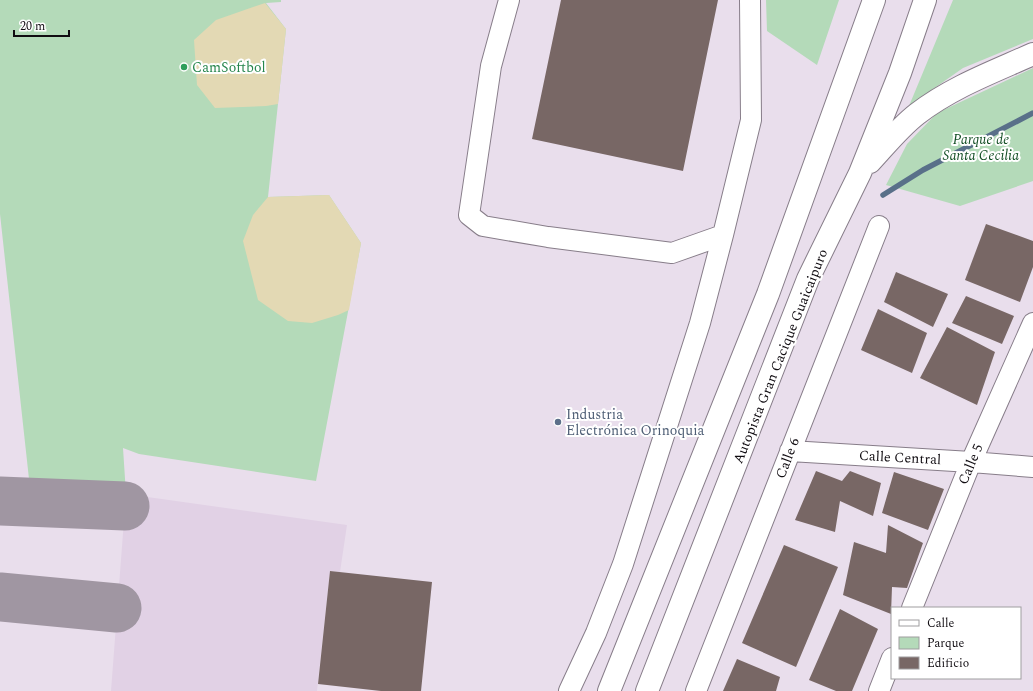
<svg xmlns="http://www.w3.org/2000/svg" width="1033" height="691" viewBox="0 0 1033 691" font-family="Spectral,serif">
<rect width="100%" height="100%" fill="#e9deec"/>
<path fill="#e1d1e5" d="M 126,494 L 347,525 L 340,572 L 330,571 L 317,691 L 111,691 Z"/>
<path fill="#b4dab9" d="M 0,0 L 281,0 L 281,2 L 266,3 L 286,29 L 268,197 L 329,195 L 361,243 L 316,481 L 139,454 L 123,448 L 126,494 L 29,479 L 0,214 Z
M 766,0 L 839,0 L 817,65 L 767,31 Z
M 953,0 L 1033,0 L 1033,39 L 963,68 L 909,106 Z
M 1033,68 L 1033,181 L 960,206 L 886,185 L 907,144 L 937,113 Z"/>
<path fill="#e3d9b4" d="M 265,3 L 286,29 L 278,104 L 266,106 L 215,108 L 197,85 L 194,40 L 216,20 Z
M 329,195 L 361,243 L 349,310 L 338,315 L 312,323 L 288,321 L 258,300 L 243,241 L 253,215 L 268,197 Z"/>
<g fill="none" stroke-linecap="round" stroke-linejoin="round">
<path stroke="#597089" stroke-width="5.5" d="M 883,195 L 923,170 L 1033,113"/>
<path stroke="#a096a2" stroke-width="49" d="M 0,501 L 125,506
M 0,597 L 117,608"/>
</g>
<path fill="#786765" d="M 561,0 L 718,0 L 683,171 L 532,139 Z
M 986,224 L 1033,241 L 1033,267 L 1020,302 L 965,280 Z
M 896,272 L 948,294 L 933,327 L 884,302 Z
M 966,296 L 1014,316 L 1002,344 L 952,323 Z
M 878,309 L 927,333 L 912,373 L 861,350 Z
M 947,327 L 995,352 L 977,405 L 920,378 Z
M 816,471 L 842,481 L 850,471 L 881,483 L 873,516 L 840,501 L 835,532 L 795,520 Z
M 894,472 L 944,489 L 928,530 L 882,513 Z
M 888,525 L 923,543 L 907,588 L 892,587 L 891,614 L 843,595 L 854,542 L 886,553 Z
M 784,545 L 838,567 L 796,667 L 742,643 Z
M 330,571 L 432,582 L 421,691 L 381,691 L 318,684 Z
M 840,609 L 878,629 L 852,691 L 836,691 L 809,680 Z
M 737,659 L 780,677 L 776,691 L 723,691 Z"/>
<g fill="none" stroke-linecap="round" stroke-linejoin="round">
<g stroke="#877d89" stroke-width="22">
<path id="minor" d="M 509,0 L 491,66 L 469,215 L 483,226 L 548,237 L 672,253 L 723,235
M 790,451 L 971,462 L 1033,467
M 912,608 L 971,462 L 1033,323
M 569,691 L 596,633 L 623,564 L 700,323 L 723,235 L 751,120 L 750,0
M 696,691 L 879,226
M 879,691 L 892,658"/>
</g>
<g stroke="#877d89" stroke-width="24">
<path id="highway" d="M 870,162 C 885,146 899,128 917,114 C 952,87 993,72 1033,54
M 609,691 L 768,294 L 874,0
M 647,691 L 808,279 L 860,173 L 900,73 L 925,0"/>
</g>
<use href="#minor" stroke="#fff" stroke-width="20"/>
<use href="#highway" stroke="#fff" stroke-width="22"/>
</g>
<circle fill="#2e9e5b" stroke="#fff" stroke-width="1.5" cx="184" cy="67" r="4"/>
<circle fill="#5c6f8a" stroke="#fff" stroke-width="1.5" cx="558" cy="422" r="4"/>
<g text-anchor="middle" stroke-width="4" stroke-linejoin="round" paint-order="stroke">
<g font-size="14" fill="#27864d" stroke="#fff" text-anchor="start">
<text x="192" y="72">CamSoftbol</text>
</g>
<g font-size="14" font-style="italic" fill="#124e24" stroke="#fff">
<text x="981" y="144">Parque de<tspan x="981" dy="16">Santa Cecilia</tspan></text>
</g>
<g font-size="14" fill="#100c11" stroke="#fff">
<text transform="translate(780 356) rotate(-68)" y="5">Autopista Gran Cacique Guaicaipuro</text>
<text transform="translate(900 457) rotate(3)" y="5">Calle Central</text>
<text transform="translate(787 458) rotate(-69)" y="5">Calle 6</text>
<text transform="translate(970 464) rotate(-67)" y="5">Calle 5</text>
</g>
<g font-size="14" fill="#4e5e75" stroke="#fff" text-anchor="start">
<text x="566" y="419">Industria<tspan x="566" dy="16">Electrónica Orinoquia</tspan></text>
</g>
</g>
<rect x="891" y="607" width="130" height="72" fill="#ffffff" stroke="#9f9ea0"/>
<rect x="899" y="620" width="20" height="6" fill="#ffffff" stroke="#9f9ea0"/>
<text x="927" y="627" font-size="12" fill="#100c11">Calle</text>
<rect x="899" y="637" width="20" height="12" fill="#b4dab9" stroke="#9f9ea0"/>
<text x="927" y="647" font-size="12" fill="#100c11">Parque</text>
<rect x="899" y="657" width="20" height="12" fill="#786765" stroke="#9f9ea0"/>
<text x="927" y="667" font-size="12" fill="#100c11">Edificio</text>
<path d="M14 30v6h55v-6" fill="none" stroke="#100c11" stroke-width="2"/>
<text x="20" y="30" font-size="12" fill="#100c11" stroke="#ffffff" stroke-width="3" paint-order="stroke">20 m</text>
</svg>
